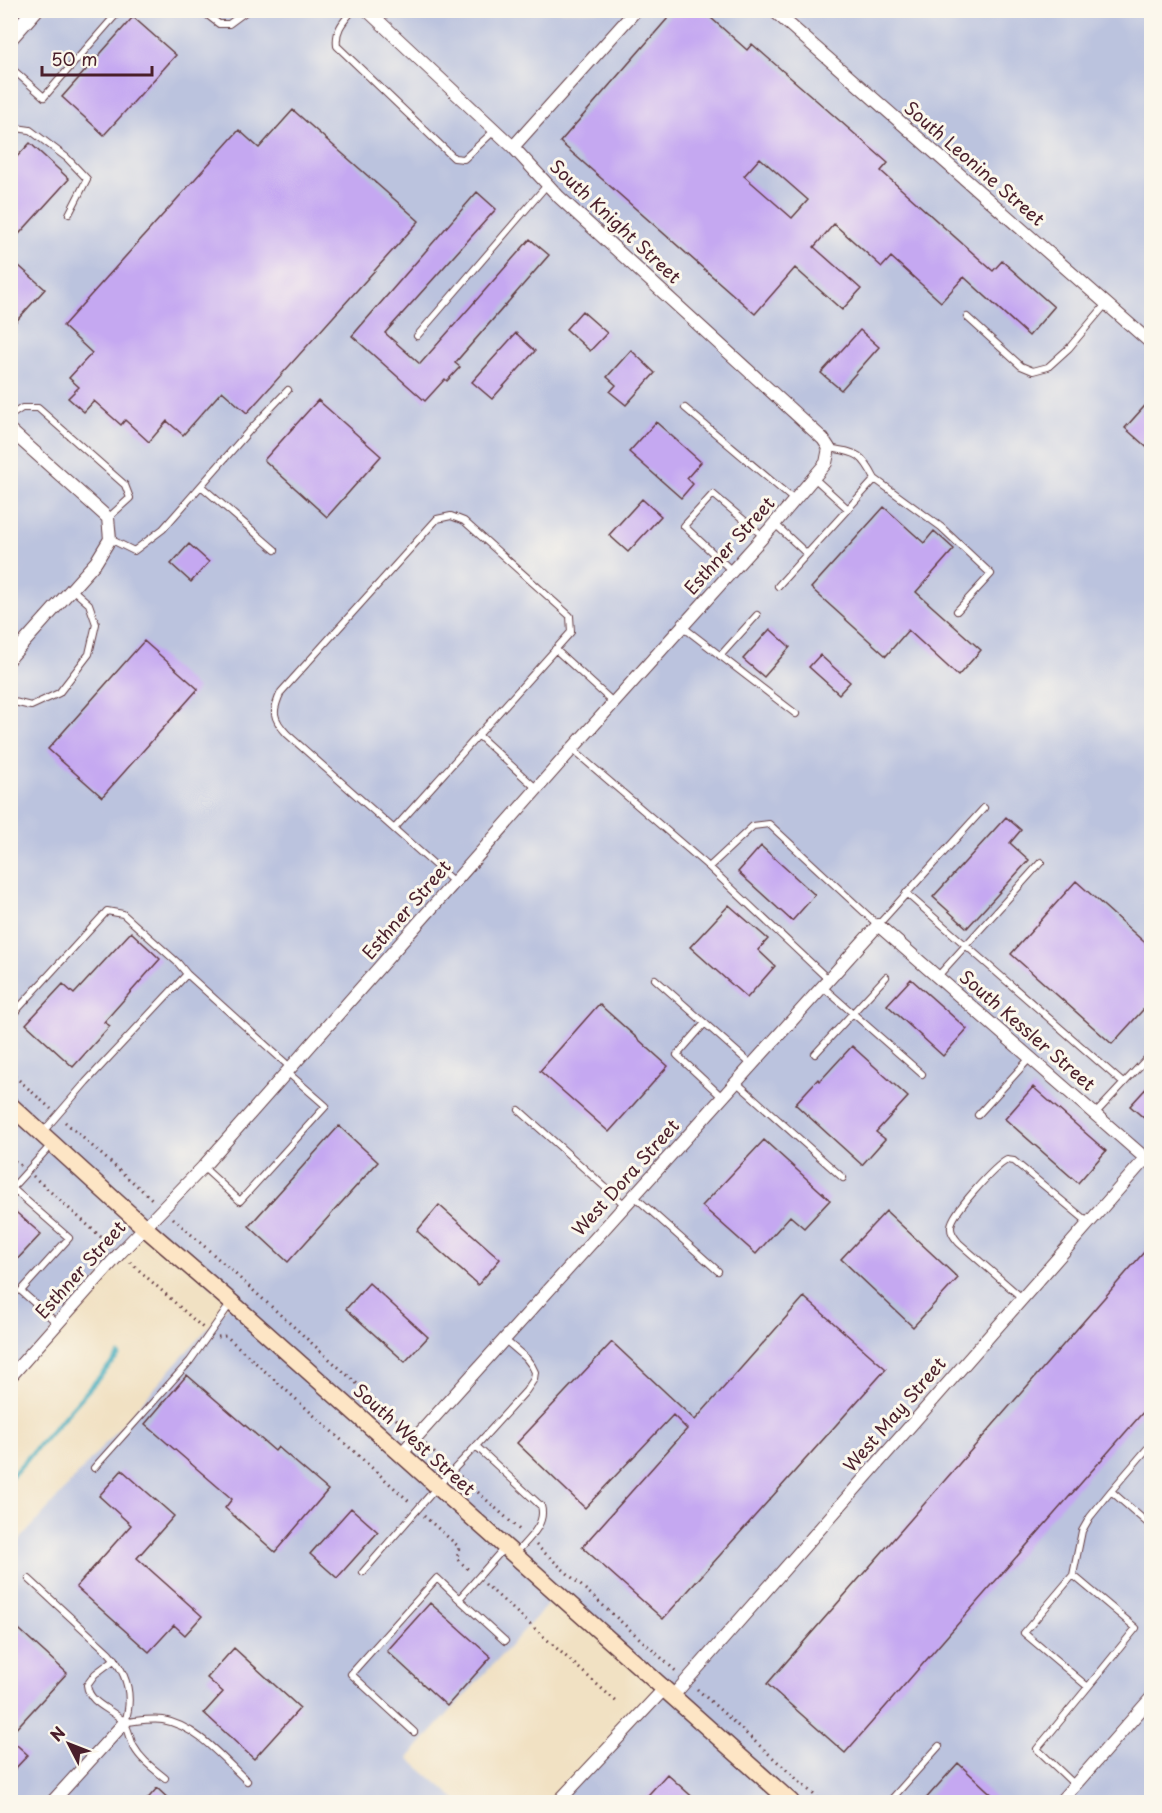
<svg xmlns="http://www.w3.org/2000/svg" width="1162" height="1813" viewBox="0 0 1162 1813" font-family="'Playpen Sans',sans-serif">
<rect width="100%" height="100%" fill="#fbf7ec"/>
<filter id="ink" filterUnits="userSpaceOnUse"><feTurbulence type="fractalNoise" baseFrequency=".0167" numOctaves="2"/><feDisplacementMap in="SourceGraphic" scale="12" xChannelSelector="R" yChannelSelector="G"/><feConvolveMatrix kernelMatrix="1 2 1 2 8 2 1 2 1" color-interpolation-filters="sRGB"/></filter>
<filter id="wash" filterUnits="userSpaceOnUse"><feTurbulence type="fractalNoise" baseFrequency=".008" numOctaves="4" result="noise"/><feDisplacementMap in="SourceGraphic" scale="24" xChannelSelector="R" yChannelSelector="G"/><feGaussianBlur stdDeviation="1.35" result="paint"/><feColorMatrix in="noise" values="0 0 0 0 0 0 0 0 0 0 0 0 0 0 0 0 0 1.4 0 .05"/><feComposite in="paint" operator="in"/></filter>
<g filter="url(#wash)">
<rect width="100%" height="100%" fill="#f1e1c3"/>
<path fill="#bbc3de" d="M 11,11 L 1151,11 L 1151,1802 L 558,1802 L 664,1689 L 557,1594 L 408,1758 L 459,1802 L 11,1802 L 11,1550 L 230,1303 L 144,1227 L 11,1379 Z"/>
<g fill="none" stroke-linecap="round" stroke-linejoin="round">
<path stroke="#3eabbc" stroke-width="4.5" d="M 10,1478 L 119,1355"/>
</g>
<g id="blocks">
<path fill="#c5a8f1" fill-rule="evenodd" d="M 675,10 L 702,10 L 747,50 L 752,44 L 888,163 L 881,171 L 993,271 L 1002,261 L 1054,307 L 1029,336 L 964,277 L 941,302 L 891,257 L 882,267 L 834,224 L 814,247 L 861,289 L 842,310 L 795,268 L 755,314 L 560,142 ZM 760,158 L 808,200 L 792,218 L 744,176 Z
M 133,17 L 176,55 L 104,135 L 62,97 Z
M 293,110 L 419,221 L 247,413 L 222,391 L 183,435 L 167,421 L 149,442 L 125,420 L 121,425 L 94,401 L 84,412 L 68,398 L 79,387 L 69,378 L 92,353 L 63,326 L 239,130 L 259,148 Z
M 30,143 L 69,179 L 10,244 L 10,164 Z
M 477,192 L 496,209 L 385,333 L 420,364 L 530,239 L 549,255 L 455,363 L 460,367 L 447,381 L 445,379 L 425,401 L 352,336 Z
M 10,258 L 45,289 L 10,328 Z
M 582,311 L 607,333 L 590,351 L 566,329 Z
M 860,330 L 879,347 L 841,390 L 821,373 Z
M 516,333 L 535,351 L 492,399 L 472,382 Z
M 631,350 L 655,373 L 626,405 L 610,392 L 616,385 L 607,377 Z
M 1152,398 L 1152,452 L 1125,428 Z
M 318,400 L 381,456 L 327,517 L 264,460 Z
M 656,422 L 701,462 L 687,478 L 693,484 L 681,498 L 629,452 Z
M 642,499 L 661,516 L 628,552 L 609,535 Z
M 884,507 L 924,543 L 934,531 L 954,549 L 916,592 L 981,650 L 958,676 L 908,630 L 886,656 L 811,588 Z
M 189,544 L 209,562 L 191,582 L 171,564 Z
M 770,629 L 790,647 L 764,677 L 743,659 Z
M 144,641 L 198,689 L 102,797 L 48,749 Z
M 820,655 L 850,682 L 839,694 L 809,667 Z
M 1006,817 L 1021,830 L 1010,843 L 1029,860 L 967,928 L 933,897 Z
M 761,846 L 815,895 L 792,921 L 738,872 Z
M 1076,881 L 1152,949 L 1152,1000 L 1112,1044 L 1011,954 Z
M 729,905 L 768,939 L 758,950 L 775,966 L 747,998 L 690,947 Z
M 131,932 L 160,959 L 104,1022 L 110,1026 L 73,1067 L 26,1024 L 63,984 L 74,994 Z
M 911,979 L 967,1029 L 943,1056 L 887,1005 Z
M 599,1004 L 668,1066 L 609,1132 L 540,1071 Z
M 852,1046 L 908,1097 L 876,1132 L 885,1139 L 862,1165 L 795,1104 L 818,1079 L 820,1081 Z
M 1152,1082 L 1152,1125 L 1130,1106 Z
M 1033,1087 L 1106,1151 L 1078,1183 L 1005,1119 Z
M 339,1126 L 378,1162 L 288,1262 L 249,1226 Z
M 764,1140 L 830,1200 L 804,1228 L 790,1216 L 756,1254 L 702,1206 Z
M 439,1205 L 500,1259 L 478,1285 L 417,1231 Z
M 10,1207 L 41,1234 L 10,1267 Z
M 886,1211 L 958,1278 L 913,1327 L 841,1259 Z
M 1152,1243 L 1152,1402 L 845,1753 L 767,1684 Z
M 369,1283 L 428,1337 L 405,1362 L 346,1309 Z
M 804,1297 L 886,1369 L 663,1619 L 582,1547 L 687,1429 L 673,1415 L 585,1508 L 517,1443 L 612,1342 L 695,1420 Z
M 187,1375 L 275,1451 L 278,1447 L 328,1490 L 275,1552 L 225,1508 L 232,1499 L 145,1424 Z
M 122,1470 L 174,1516 L 137,1558 L 202,1616 L 185,1635 L 174,1625 L 149,1652 L 76,1587 L 131,1525 L 99,1496 Z
M 351,1508 L 378,1532 L 337,1578 L 310,1554 Z
M 430,1603 L 491,1657 L 447,1706 L 387,1651 Z
M 10,1621 L 67,1673 L 10,1735 Z
M 234,1648 L 300,1708 L 254,1759 L 204,1713 L 223,1692 L 207,1678 Z
M 10,1739 L 28,1755 L 10,1774 Z
M 958,1763 L 1001,1803 L 922,1803 Z
M 667,1774 L 699,1803 L 641,1803 Z
M 157,1788 L 173,1803 L 144,1803 Z"/>
</g>
</g>
<g filter="url(#ink)">
<use href="#blocks" fill-opacity="0" stroke="#633c42" stroke-width="1.5"/>
<g fill="none" stroke-linecap="round" stroke-linejoin="round">
<g stroke="#633c42" stroke-width="8">
<path id="service" d="M 201,10 L 219,24 L 229,24 L 248,10
M 353,10 C 343,22 335,30 337,46 L 454,158 L 464,159 L 495,130
M 10,67 L 44,97 L 120,10
M 10,127 L 30,130 L 67,158 L 87,179 L 69,214
M 967,317 L 1021,366 L 1033,371 L 1048,367 L 1069,348 L 1106,304
M 417,336 L 547,185
M 685,408 L 794,500
M 10,416 L 22,408 L 38,408 L 125,485 L 130,498 L 108,518
M 814,478 L 848,509
M 875,479 L 941,527 L 991,574 L 957,611
M 201,486 L 275,550
M 775,524 L 807,554
M 110,539 L 134,551 L 163,529 L 249,431 L 288,390
M 732,571 L 684,526 L 713,494 L 763,536
M 778,586 L 875,479 C 861,452 857,453 829,448
M 683,627 L 796,714
M 555,649 L 614,703
M 720,656 L 757,615
M 10,701 L 31,706 L 59,693 L 89,654 L 96,624 L 89,604 L 72,589
M 478,735 L 537,789
M 572,749 L 709,867 L 753,826 L 769,824 L 878,925 L 984,808
M 394,829 L 571,632 L 570,616 L 464,521 L 451,516 L 437,519 L 281,692 C 272,711 272,718 287,734 L 454,882
M 709,867 L 829,980
M 906,893 L 1123,1083
M 187,974 L 291,1068
M 938,976 L 1041,862
M 655,979 L 752,1065
M 823,987 L 922,1074
M 16,1011 L 107,911 L 123,914 L 178,963 L 187,974 L 86,1082 L 42,1133
M 705,1023 L 677,1055 L 722,1097
M 815,1054 L 886,977
M 736,1082 L 843,1178
M 519,1110 L 625,1205
M 1095,1114 L 1152,1053
M 978,1115 L 1030,1058
M 51,1145 L 12,1188 L 69,1238 L 21,1291 L 57,1323
M 203,1167 L 240,1201 L 326,1106 L 287,1072
M 634,1196 L 718,1271
M 1022,1298 L 959,1243 C 955,1238 950,1233 951,1226 C 952,1213 994,1167 1007,1160 L 1014,1161 L 1089,1223
M 505,1340 L 526,1358 L 532,1366 L 535,1372 L 534,1379 L 526,1391 L 476,1446 L 541,1506 C 547,1525 526,1541 514,1555
M 1152,1443 L 1111,1491 L 1152,1527
M 94,1468 L 190,1361 L 231,1303
M 363,1572 L 437,1487 L 476,1446
M 1073,1575 L 1082,1531 L 1090,1517 L 1111,1491
M 29,1579 L 109,1653 C 127,1673 134,1695 125,1722
M 459,1599 L 505,1641
M 115,1659 L 95,1674 L 87,1685 C 89,1704 112,1709 123,1721 C 129,1728 130,1740 134,1747 C 141,1760 154,1769 165,1778
M 125,1722 C 137,1721 152,1718 163,1720 C 197,1726 223,1759 247,1781
M 414,1732 L 351,1674 L 437,1578 L 459,1599 L 505,1547
M 1075,1785 L 1037,1749 L 1088,1687 L 1024,1633 L 1073,1575 L 1136,1628 L 1088,1687
M 889,1802 L 939,1746"/>
</g>
<g stroke="#633c42" stroke-width="14">
<path id="minor" d="M 773,10 L 1152,344
M 513,147 L 636,10
M 10,430 L 108,518 L 110,539 L 96,562 L 10,658
M 10,1377 L 120,1253 L 203,1167 L 572,749 L 770,529 L 826,463 L 829,448 L 823,439 L 559,197 L 513,147 L 367,10
M 401,1454 L 878,925 L 1152,1164
M 672,1697 L 1145,1159
M 52,1802 L 125,1722
M 558,1802 L 664,1689
M 1060,1802 L 1152,1697"/>
</g>
<g stroke="#633c42" stroke-width="17">
<path id="tertiary" d="M 10,38 L 35,10"/>
</g>
<g stroke="#633c42" stroke-width="19">
<path id="secondary" d="M 10,1105 L 144,1227 L 231,1302 L 791,1802"/>
</g>
<path stroke="#633c42" stroke-width="3" stroke-dasharray="1.5 4.5" stroke-linecap="butt" d="M 10,1072 L 51,1109
M 65,1122 L 154,1201
M 10,1157 L 21,1166
M 33,1176 L 111,1246
M 173,1218 L 406,1428
M 130,1262 L 203,1328
M 218,1337 L 226,1336 L 411,1503
M 425,1444 L 446,1464
M 460,1476 L 522,1532
M 424,1516 L 459,1547 L 457,1559 L 471,1572
M 536,1545 L 678,1673
M 485,1584 L 618,1703
M 697,1689 L 822,1802"/>
<use href="#service" stroke="#fff" stroke-width="6"/>
<use href="#minor" stroke="#fff" stroke-width="12"/>
<use href="#tertiary" stroke="#fff" stroke-width="15"/>
<use href="#secondary" stroke="#fde5c5" stroke-width="16"/>
</g>
</g>
<g text-anchor="middle" stroke-width="6" stroke-linejoin="round" paint-order="stroke">
<g font-size="18" fill="#4a1f2b" stroke="#fbf7ec">
<text transform="translate(974 164) rotate(41)" y="6">South Leonine Street</text>
<text transform="translate(615 222) rotate(43)" y="6">South Knight Street</text>
<text transform="translate(730 546) rotate(-48)" y="6">Esthner Street</text>
<text transform="translate(407 910) rotate(-49)" y="6">Esthner Street</text>
<text transform="translate(1027 1031) rotate(41)" y="6">South Kessler Street</text>
<text transform="translate(626 1178) rotate(-48)" y="6">West Dora Street</text>
<text transform="translate(81 1270) rotate(-48)" y="6">Esthner Street</text>
<text transform="translate(895 1415) rotate(-49)" y="6">West May Street</text>
<text transform="translate(414 1440) rotate(42)" y="6">South West Street</text>
</g>
</g>
<rect width="1162" height="1813" fill="none" stroke="#fbf7ec" stroke-width="36"/>
<g transform="translate(69 1744) rotate(312)" stroke="#fbf7ec" stroke-width="4.5" paint-order="stroke">
<path d="M0-4.5L10 22L0 15L-10 22Z" fill="#4a1f2b"/>
<text y="-9" font-size="16" font-weight="bold" text-anchor="middle" fill="#4a1f2b">N</text>
</g>
<path d="M42 66v9h110v-9" fill="none" stroke="#4a1f2b" stroke-width="3"/>
<text x="51" y="66" font-size="18" fill="#4a1f2b" stroke="#fbf7ec" stroke-width="4.5" paint-order="stroke">50 m</text>
</svg>
